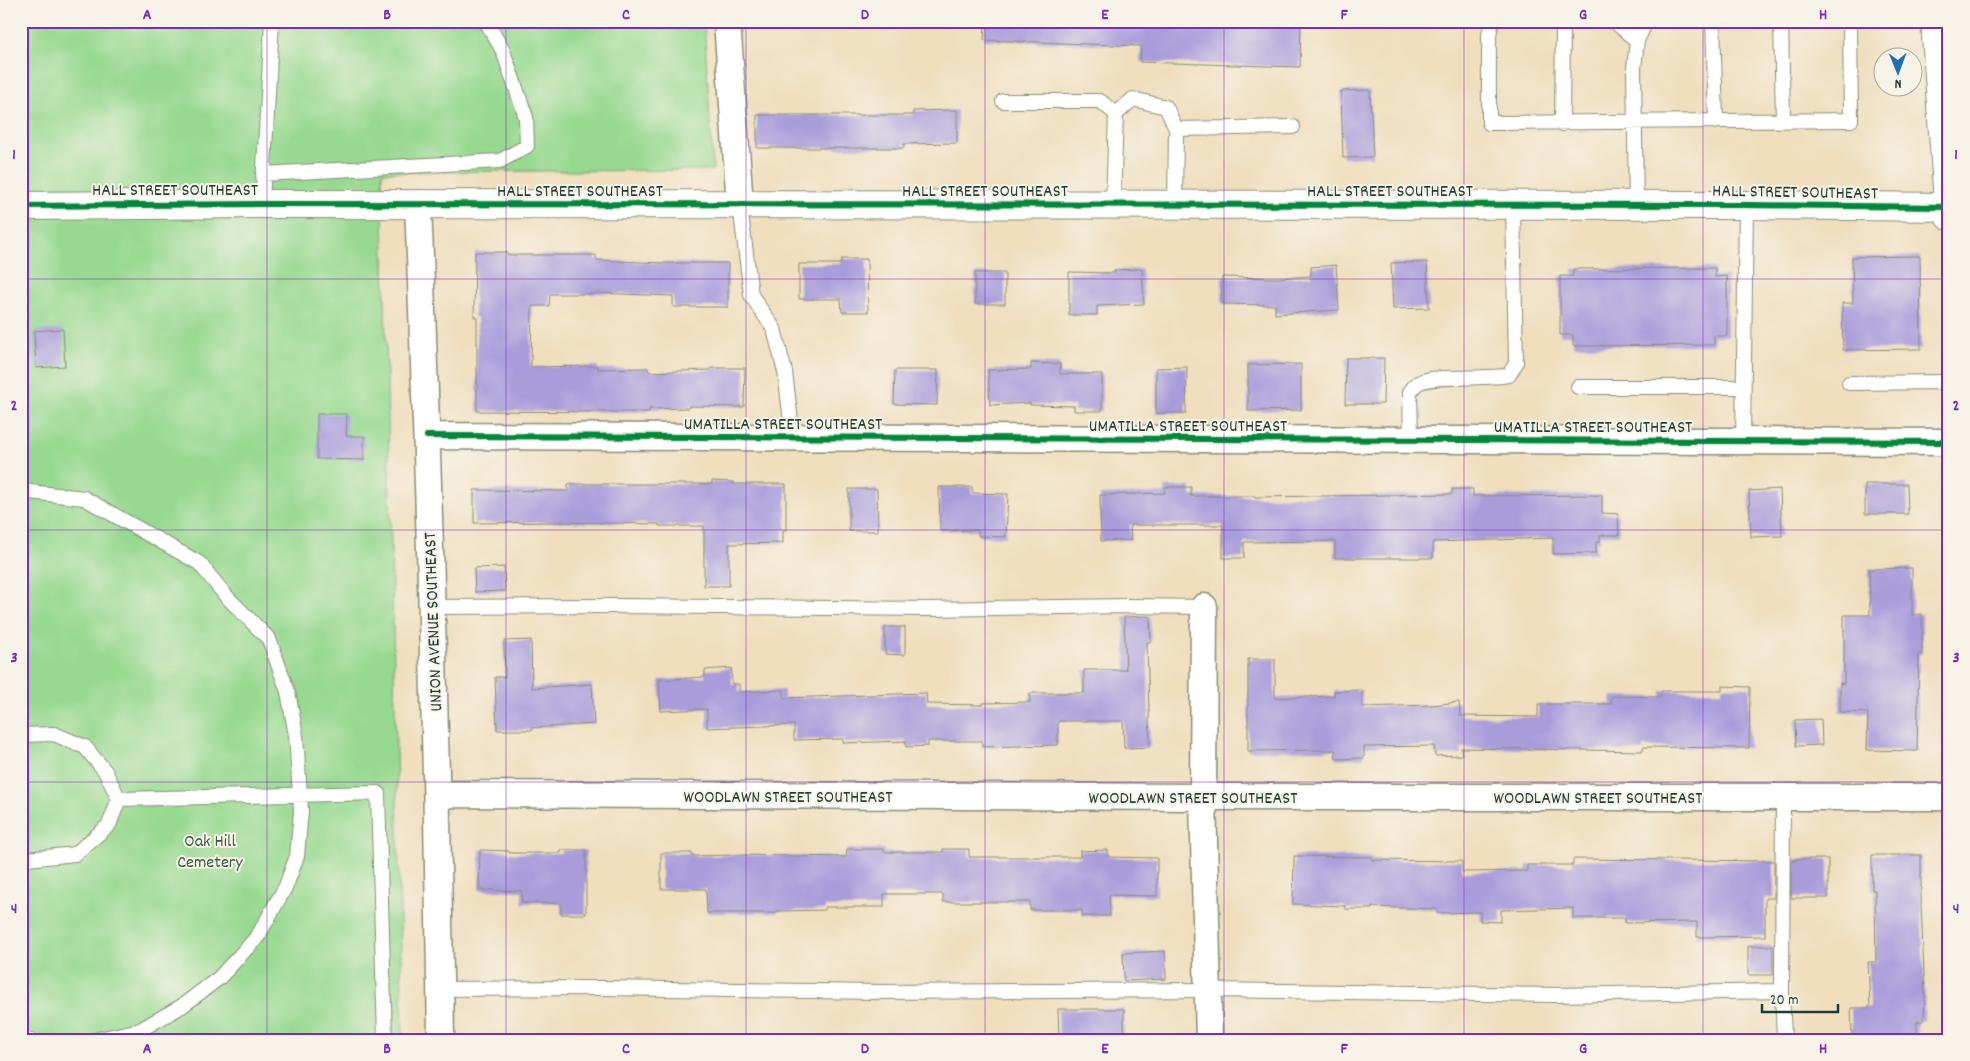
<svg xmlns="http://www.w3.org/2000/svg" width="1970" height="1061" viewBox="0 0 1970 1061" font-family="Dekko,sans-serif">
<rect width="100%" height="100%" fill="#f7f3e8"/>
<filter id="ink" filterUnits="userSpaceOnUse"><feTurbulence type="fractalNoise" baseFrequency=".02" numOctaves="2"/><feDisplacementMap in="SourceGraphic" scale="10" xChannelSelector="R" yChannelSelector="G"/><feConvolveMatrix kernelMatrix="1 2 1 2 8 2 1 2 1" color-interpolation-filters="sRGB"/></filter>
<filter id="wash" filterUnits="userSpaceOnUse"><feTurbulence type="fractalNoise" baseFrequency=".0096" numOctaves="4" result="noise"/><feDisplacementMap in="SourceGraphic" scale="20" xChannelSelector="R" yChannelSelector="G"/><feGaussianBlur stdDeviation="1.12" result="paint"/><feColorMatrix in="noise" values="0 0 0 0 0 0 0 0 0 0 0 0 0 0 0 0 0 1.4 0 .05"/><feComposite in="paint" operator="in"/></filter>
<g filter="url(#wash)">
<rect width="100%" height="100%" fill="#f0debd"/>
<path fill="#97d990" stroke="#5b8b62" d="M 21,21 L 704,21 L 713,170 L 382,172 L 403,1040 L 21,1040 Z"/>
<g id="blocks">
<path fill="#a99cdb" d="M 985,21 L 1301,21 L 1300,67 L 1140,62 L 1141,46 L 984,40 Z
M 1370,90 L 1373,157 L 1343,158 L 1341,91 Z
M 957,110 L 957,143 L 904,144 L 904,148 L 757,148 L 757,115 L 913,115 L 913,111 Z
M 475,252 L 507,252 L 507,255 L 596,255 L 596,260 L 663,263 L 728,263 L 728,307 L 673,307 L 673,296 L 596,293 L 596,294 L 550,294 L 549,306 L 532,306 L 531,367 L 598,366 L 598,369 L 648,368 L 649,372 L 710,370 L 711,368 L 745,368 L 744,407 L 689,406 L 689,408 L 649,409 L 649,412 L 617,412 L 477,411 L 477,317 L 474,317 Z
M 1920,256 L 1921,349 L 1843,350 L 1842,303 L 1853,303 L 1852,257 Z
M 841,259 L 867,259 L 868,312 L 842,312 L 841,299 L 799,299 L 799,264 L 841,264 Z
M 1427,262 L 1429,308 L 1393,309 L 1391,263 Z
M 1336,265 L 1339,310 L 1275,314 L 1275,305 L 1222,304 L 1222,277 L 1275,278 L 1311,276 L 1311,267 Z
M 1715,268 L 1715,277 L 1727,276 L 1727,336 L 1714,336 L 1714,345 L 1573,346 L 1573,335 L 1560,335 L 1560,276 L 1573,276 L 1573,269 Z
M 1142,269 L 1144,304 L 1097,306 L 1097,315 L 1069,315 L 1069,272 L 1115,273 L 1114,270 Z
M 975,273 L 1005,273 L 1005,304 L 975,304 Z
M 63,329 L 65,366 L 36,368 L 34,331 Z
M 1346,358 L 1384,358 L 1383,404 L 1345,404 Z
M 1031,363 L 1060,364 L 1060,374 L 1102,374 L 1102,411 L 1074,411 L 1074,406 L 1030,405 L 1030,403 L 990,405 L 988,370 L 1031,369 Z
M 1301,364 L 1301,410 L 1248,411 L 1248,365 Z
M 1187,367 L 1186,413 L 1156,413 L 1156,368 Z
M 895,370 L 938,370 L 937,405 L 894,404 Z
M 317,414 L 347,414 L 346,436 L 364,436 L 364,460 L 317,459 Z
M 712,481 L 733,482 L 733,484 L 786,484 L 786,530 L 783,530 L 783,543 L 729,544 L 729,586 L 704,586 L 704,526 L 659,526 L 659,524 L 558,522 L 474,523 L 474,490 L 568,491 L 568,484 L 712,484 Z
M 1865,484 L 1907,484 L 1908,514 L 1865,514 Z
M 939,487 L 972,487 L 972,493 L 1008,494 L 1006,537 L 978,536 L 978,530 L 940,531 Z
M 1165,487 L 1191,487 L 1191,496 L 1255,496 L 1255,497 L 1452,494 L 1452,489 L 1473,489 L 1473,496 L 1602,495 L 1602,513 L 1618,514 L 1619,535 L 1600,535 L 1600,542 L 1596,542 L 1596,553 L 1553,554 L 1553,538 L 1433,542 L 1433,558 L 1335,558 L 1335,541 L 1244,542 L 1244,558 L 1223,558 L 1223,525 L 1130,525 L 1131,540 L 1101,541 L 1100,495 L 1165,493 Z
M 849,489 L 877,489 L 878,531 L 849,531 Z
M 1780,489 L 1782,536 L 1751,537 L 1749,491 Z
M 504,567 L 505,591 L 475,592 L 474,568 Z
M 1912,568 L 1912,615 L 1922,614 L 1922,654 L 1919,654 L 1917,751 L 1867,750 L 1868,713 L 1840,712 L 1840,683 L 1844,684 L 1844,615 L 1870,615 L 1869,569 Z
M 1150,616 L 1151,642 L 1147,642 L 1150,747 L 1124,748 L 1123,721 L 1058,721 L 1058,745 L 982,747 L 982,741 L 928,741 L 928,746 L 906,747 L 906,741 L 843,743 L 843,739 L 794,740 L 794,725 L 707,728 L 707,709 L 661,711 L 659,680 L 705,677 L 705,670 L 731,668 L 732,684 L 739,684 L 739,692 L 784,690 L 784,698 L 926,693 L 927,704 L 983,705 L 983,703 L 1030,702 L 1030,693 L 1084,693 L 1084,670 L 1126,670 L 1124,617 Z
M 885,627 L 905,627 L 905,655 L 885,654 Z
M 531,640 L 532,688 L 592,684 L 594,724 L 532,728 L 532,730 L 497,730 L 495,677 L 505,677 L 504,641 Z
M 1248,659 L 1275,659 L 1275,698 L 1334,696 L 1334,691 L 1362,690 L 1362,707 L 1432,705 L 1459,702 L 1460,716 L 1538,717 L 1538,704 L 1611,704 L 1612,696 L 1661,697 L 1661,691 L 1722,691 L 1722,686 L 1750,687 L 1749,748 L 1643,747 L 1643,751 L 1461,748 L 1462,755 L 1435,756 L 1434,746 L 1364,747 L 1364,758 L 1336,759 L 1335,750 L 1248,751 Z
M 1821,719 L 1822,745 L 1796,746 L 1795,720 Z
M 847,849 L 884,849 L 884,852 L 943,852 L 943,849 L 969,849 L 969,857 L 1080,857 L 1080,851 L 1108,850 L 1108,857 L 1157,858 L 1157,896 L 1109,895 L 1110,916 L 1082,916 L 1082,910 L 1030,910 L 1030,902 L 943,902 L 943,894 L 884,894 L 884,907 L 825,907 L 825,910 L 777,911 L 777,913 L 707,913 L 706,889 L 661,889 L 661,853 L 692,853 L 692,856 L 739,855 L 846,857 Z
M 480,850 L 509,851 L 509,853 L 561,853 L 561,850 L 586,850 L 586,914 L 561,914 L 561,903 L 522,903 L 522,891 L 479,890 Z
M 1872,855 L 1921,855 L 1921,904 L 1925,996 L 1924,1021 L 1917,1021 L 1917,1039 L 1852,1039 L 1851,1008 L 1870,1008 L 1868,962 L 1876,962 L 1875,890 L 1872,890 Z
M 1294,856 L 1372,857 L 1372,860 L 1462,861 L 1462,872 L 1527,871 L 1527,865 L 1573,865 L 1573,859 L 1774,861 L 1774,898 L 1765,898 L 1765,936 L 1697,937 L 1697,922 L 1625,923 L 1625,918 L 1573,918 L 1573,908 L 1501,910 L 1501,922 L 1480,921 L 1480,912 L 1437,913 L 1437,909 L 1372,907 L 1372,909 L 1345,909 L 1345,906 L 1293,904 Z
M 1795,859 L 1828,859 L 1828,898 L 1791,898 L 1791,861 L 1795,861 Z
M 1748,946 L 1773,946 L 1773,975 L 1748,975 Z
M 1165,951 L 1166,979 L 1124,981 L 1123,953 Z
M 1058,1009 L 1124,1009 L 1124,1038 L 1090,1037 L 1090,1040 L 1059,1040 Z"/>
</g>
</g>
<g filter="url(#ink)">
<use href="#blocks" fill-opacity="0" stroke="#888e78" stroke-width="1"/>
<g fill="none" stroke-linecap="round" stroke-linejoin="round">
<g stroke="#888e78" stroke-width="16">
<path id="service" d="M 1492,21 L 1489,35 L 1489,123 L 1851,120 L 1850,21
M 1614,21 L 1637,41
M 1713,21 L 1716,122
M 1781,21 L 1783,121
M 1003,101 L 1100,101 L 1116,114
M 1562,124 L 1563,21
M 1176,129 L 1293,127
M 263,174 L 500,161 L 527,146 L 526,117 L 503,51 L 486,21
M 262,204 L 272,21
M 740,205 L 751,295 L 774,329 L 785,372 L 793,438
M 1113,205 L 1116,114 L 1133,99 L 1166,107 L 1176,129 L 1175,205
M 1636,205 L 1634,68 L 1637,41 L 1646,21
M 1849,383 L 1949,382
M 1578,387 L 1743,387
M 1411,441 L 1410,392 C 1412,389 1415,385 1418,383 C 1434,374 1486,380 1509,375 L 1516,363 L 1513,205
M 1743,442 L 1746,205
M 21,491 L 84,498 L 199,563 L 227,597 L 269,639 L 288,692 L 296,735 L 301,811 L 297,856 L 286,886 L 258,936 L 219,978 L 182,1006 L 140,1030 L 94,1040
M 432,607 L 616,606 L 928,609 L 1129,606 L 1204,607
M 21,735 L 54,734 L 85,747 L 105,771 L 119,799
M 1783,797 L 1782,991 L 1784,1040
M 21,856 L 27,859 L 75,854 L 109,825 L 119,799 L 378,793 L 385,1040
M 441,989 L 602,988 L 880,992 L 1208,990 L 1554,995 L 1782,991
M 21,1039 L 31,1040"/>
</g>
<g stroke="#888e78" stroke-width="29">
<path id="minor" d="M 727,21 L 740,205
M 418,204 C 429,483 437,761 441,1040
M 427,436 L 1949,442
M 1204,607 L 1203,797 L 1209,1040
M 437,794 L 1203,797 L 1949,797"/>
</g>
<g stroke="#888e78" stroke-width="30">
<path id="tertiary" d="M 1935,21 L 1949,216"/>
</g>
<g stroke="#888e78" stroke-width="30">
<path id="secondary" d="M 21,206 L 262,204 L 1746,205 L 1949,207"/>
</g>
<use href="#service" stroke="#fff" stroke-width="14"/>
<use href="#minor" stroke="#fff" stroke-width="26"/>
<use href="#tertiary" stroke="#fff" stroke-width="28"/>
<use href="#secondary" stroke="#fff" stroke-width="28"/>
<g stroke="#f7f3e8" stroke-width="9">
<path id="cycleway" d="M 21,206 L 262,204 L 1746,205 L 1948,207
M 427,436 L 1949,442"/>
</g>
<use href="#cycleway" stroke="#00873e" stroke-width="6"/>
</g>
</g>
<path fill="none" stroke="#7b2cbf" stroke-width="1" stroke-opacity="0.55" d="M 267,21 L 267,1040M 506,21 L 506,1040M 746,21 L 746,1040M 985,21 L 985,1040M 1224,21 L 1224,1040M 1464,21 L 1464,1040M 1703,21 L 1703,1040M 21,279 L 1949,279M 21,530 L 1949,530M 21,782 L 1949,782"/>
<g text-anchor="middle" stroke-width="4" stroke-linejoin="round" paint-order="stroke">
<g font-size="18" fill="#1f3d34" stroke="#f7f3e8">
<text x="175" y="195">HALL STREET SOUTHEAST</text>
<text x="580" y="196">HALL STREET SOUTHEAST</text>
<text x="985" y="196">HALL STREET SOUTHEAST</text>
<text x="1390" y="196">HALL STREET SOUTHEAST</text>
<text transform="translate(1795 191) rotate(1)" y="6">HALL STREET SOUTHEAST</text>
<text x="783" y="429">UMATILLA STREET SOUTHEAST</text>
<text x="1188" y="431">UMATILLA STREET SOUTHEAST</text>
<text x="1593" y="432">UMATILLA STREET SOUTHEAST</text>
<text transform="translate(432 622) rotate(-92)" y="6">UNION AVENUE SOUTHEAST</text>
<text x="788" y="802">WOODLAWN STREET SOUTHEAST</text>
<text x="1193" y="803">WOODLAWN STREET SOUTHEAST</text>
<text x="1598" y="803">WOODLAWN STREET SOUTHEAST</text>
</g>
<g font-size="18" fill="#375c46" stroke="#f7f3e8">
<text x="210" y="846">Oak Hill<tspan x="210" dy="21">Cemetery</tspan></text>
</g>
</g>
<rect width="1970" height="1061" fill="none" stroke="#f7f3e8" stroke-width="55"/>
<g transform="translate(1898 72) rotate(179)"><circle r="24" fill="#f7f3e8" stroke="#a1aaa0"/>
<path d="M0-4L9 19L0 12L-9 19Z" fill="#1f6fb2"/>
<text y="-8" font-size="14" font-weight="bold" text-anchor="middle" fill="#1f3d34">N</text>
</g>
<path d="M1762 1004v8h76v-8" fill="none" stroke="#1f3d34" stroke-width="2.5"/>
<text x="1770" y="1004" font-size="15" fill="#1f3d34" stroke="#f7f3e8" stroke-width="4" paint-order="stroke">20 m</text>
<rect x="28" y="28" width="1914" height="1006" fill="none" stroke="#7b2cbf" stroke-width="2"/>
<g font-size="16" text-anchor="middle" font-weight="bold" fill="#7b2cbf">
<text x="147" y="19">A</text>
<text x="387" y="19">B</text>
<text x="626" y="19">C</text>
<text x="865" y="19">D</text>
<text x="1105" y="19">E</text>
<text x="1344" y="19">F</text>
<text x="1583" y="19">G</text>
<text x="1823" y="19">H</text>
<text x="14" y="159">1</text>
<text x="1956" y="159">1</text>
<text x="14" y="410">2</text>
<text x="1956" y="410">2</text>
<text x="14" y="662">3</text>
<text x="1956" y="662">3</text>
<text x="14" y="913">4</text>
<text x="1956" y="913">4</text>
<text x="147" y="1053">A</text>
<text x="387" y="1053">B</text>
<text x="626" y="1053">C</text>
<text x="865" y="1053">D</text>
<text x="1105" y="1053">E</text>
<text x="1344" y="1053">F</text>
<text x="1583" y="1053">G</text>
<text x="1823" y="1053">H</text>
</g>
</svg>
